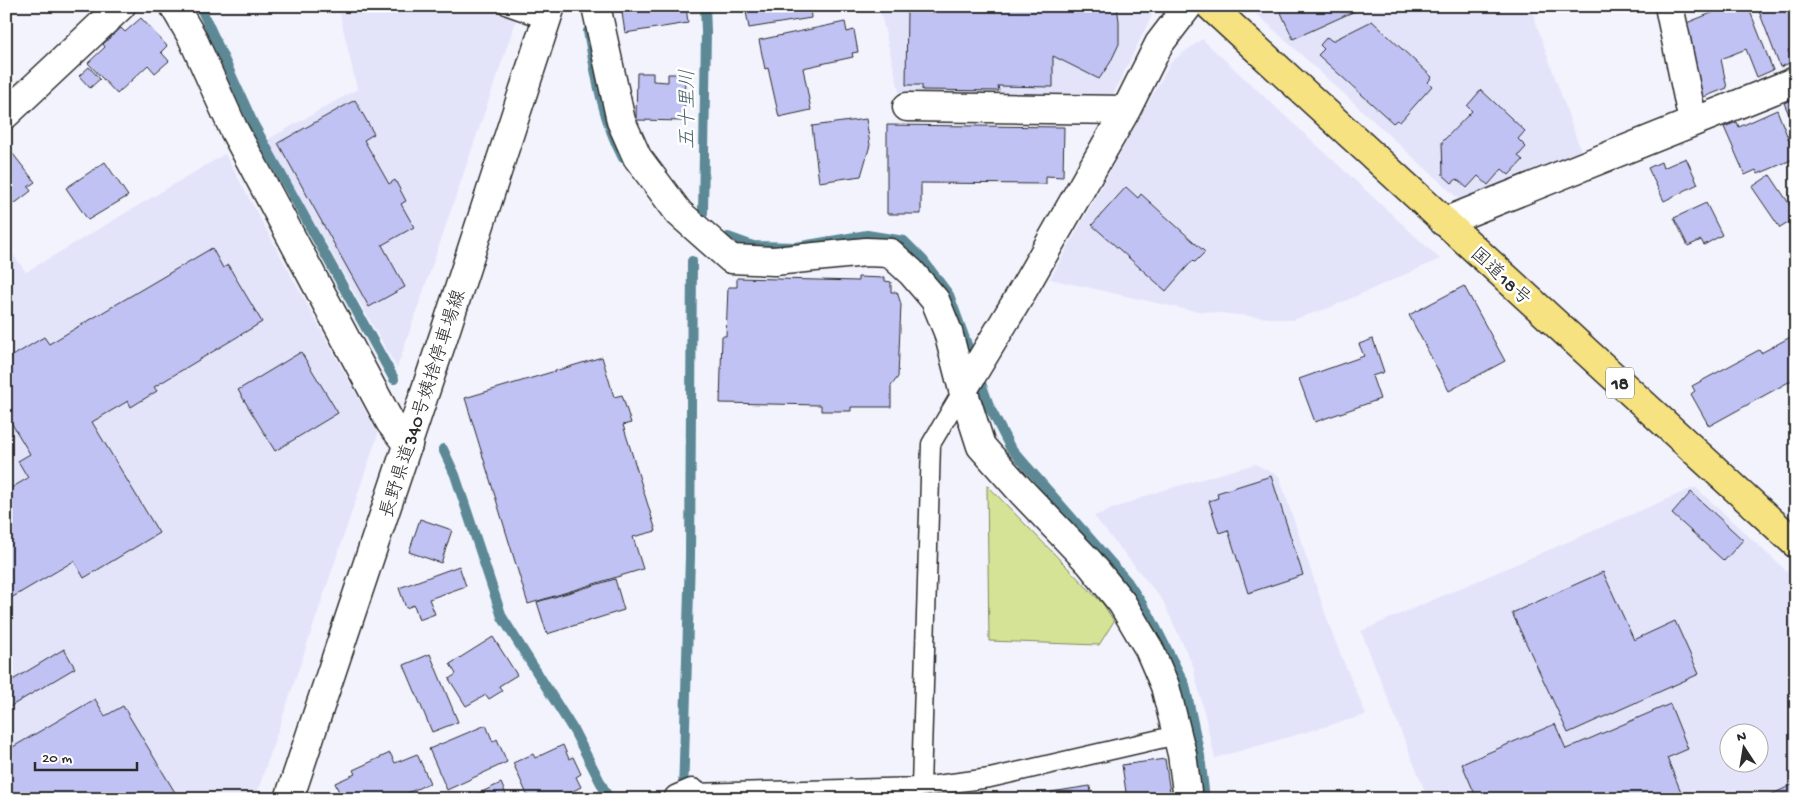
<svg xmlns="http://www.w3.org/2000/svg" width="1802" height="805" viewBox="0 0 1802 805" font-family="'Gochi Hand','Klee One',sans-serif">
<rect width="100%" height="100%" fill="#f2f3fd"/>
<filter id="ink" filterUnits="userSpaceOnUse"><feTurbulence type="fractalNoise" baseFrequency=".02" numOctaves="2"/><feDisplacementMap in="SourceGraphic" scale="10" xChannelSelector="R" yChannelSelector="G"/><feConvolveMatrix kernelMatrix="1 2 1 2 8 2 1 2 1" color-interpolation-filters="sRGB"/></filter>
<g filter="url(#ink)">
<path fill="#e3e4fa" fill-rule="evenodd" d="M 338,6 L 521,6 L 397,368 L 267,140 L 357,89 Z
M 879,6 L 1150,6 L 1152,15 L 1113,95 L 901,99 Z
M 1248,6 L 1530,6 L 1582,154 L 1462,202 Z
M 1202,39 L 1440,259 L 1329,308 L 1292,320 L 1188,310 L 1050,279 L 1171,62 Z
M 225,154 L 378,434 L 255,799 L 6,799 L 6,245 L 26,272 Z
M 1255,464 L 1279,476 L 1333,636 L 1366,715 L 1215,758 L 1193,666 L 1163,601 L 1094,516 L 1157,492 Z
M 1695,487 L 1796,580 L 1796,799 L 1428,799 L 1361,631 ZM 1730,732 L 1760,732 L 1760,762 L 1730,762 Z"/>
<path fill="#d5e396" stroke="#808760" d="M 987,485 L 1103,604 L 1114,621 L 1099,645 L 989,641 Z"/>
<g fill="none" stroke-linecap="round" stroke-linejoin="round">
<path stroke="#5c8995" stroke-width="10" d="M 200,6 L 254,125 L 394,379
M 588,31 C 596,75 602,118 623,158
M 703,213 L 706,32 L 705,6
M 728,237 L 753,246 L 796,247 L 867,235 L 904,241 L 923,260 L 949,295 L 990,408 L 1010,447 L 1127,581 L 1150,616 L 1185,685 L 1200,756 L 1205,799
M 443,449 L 455,475 L 502,617 L 574,731 L 609,799
M 683,795 L 690,557 L 692,261"/>
</g>
<path fill="#c0c2f4" stroke="#2b2b2b" d="M 621,6 L 686,6 L 688,23 L 625,33 Z
M 745,6 L 810,6 L 811,18 L 749,28 Z
M 907,6 L 1117,6 L 1119,21 L 1119,44 L 1110,63 L 1099,79 L 1053,56 L 1053,87 L 998,86 L 999,91 L 922,90 L 922,85 L 906,85 Z
M 1278,6 L 1366,6 L 1293,39 Z
M 1729,6 L 1748,6 L 1773,70 L 1757,77 L 1746,49 L 1721,59 L 1727,88 L 1701,98 L 1684,24 Z
M 1757,6 L 1796,6 L 1796,47 L 1788,50 L 1792,62 L 1780,67 Z
M 141,18 L 167,46 L 161,52 L 169,61 L 155,73 L 148,65 L 117,94 L 88,63 L 105,47 L 103,44 L 121,28 L 125,32 Z
M 1372,21 L 1432,77 L 1428,82 L 1432,86 L 1400,122 L 1397,120 L 1393,123 L 1318,55 L 1324,49 L 1320,45 L 1327,37 L 1332,41 Z
M 845,22 L 847,32 L 854,30 L 858,52 L 852,53 L 853,57 L 803,68 L 811,110 L 779,117 L 768,68 L 765,69 L 759,40 Z
M 89,67 L 100,79 L 90,88 L 79,76 Z
M 637,73 L 653,73 L 653,81 L 668,82 L 668,74 L 685,74 L 684,121 L 636,120 Z
M 1481,90 L 1525,131 L 1518,139 L 1526,147 L 1518,156 L 1523,160 L 1509,175 L 1502,169 L 1488,185 L 1478,176 L 1467,188 L 1457,179 L 1452,183 L 1443,175 L 1442,142 L 1472,111 L 1467,106 Z
M 1796,98 L 1796,130 L 1784,103 Z
M 355,100 L 374,134 L 364,140 L 389,184 L 395,180 L 406,201 L 401,204 L 414,227 L 382,245 L 405,287 L 369,307 L 278,143 Z
M 1777,110 L 1796,158 L 1758,174 L 1756,170 L 1745,175 L 1724,127 L 1737,122 L 1739,127 Z
M 866,119 L 870,145 L 861,176 L 819,182 L 812,126 Z
M 887,125 L 1064,127 L 1063,177 L 1046,176 L 1046,184 L 921,183 L 921,214 L 887,214 Z
M 13,154 L 35,182 L 28,187 L 31,191 L 14,204 L 11,200 L 6,204 L 6,159 Z
M 1686,158 L 1698,184 L 1664,201 L 1648,168 L 1661,162 L 1663,168 Z
M 105,162 L 128,196 L 88,220 L 66,188 Z
M 1770,175 L 1796,214 L 1796,218 L 1780,228 L 1752,187 Z
M 1126,187 L 1138,198 L 1141,194 L 1205,252 L 1195,262 L 1192,261 L 1166,291 L 1092,225 Z
M 1706,203 L 1722,235 L 1704,245 L 1701,240 L 1688,246 L 1674,218 Z
M 212,248 L 223,268 L 228,265 L 262,322 L 154,387 L 157,391 L 131,407 L 128,401 L 92,422 L 159,533 L 84,578 L 74,561 L 6,601 L 6,491 L 28,478 L 18,461 L 30,454 L 6,414 L 6,360 L 44,337 L 49,344 Z
M 858,277 L 885,278 L 885,281 L 891,282 L 891,292 L 897,292 L 901,304 L 898,377 L 891,386 L 891,407 L 851,407 L 851,411 L 821,411 L 821,405 L 720,403 L 722,336 L 726,336 L 728,287 L 737,287 L 737,278 L 858,281 Z
M 1464,286 L 1505,361 L 1449,391 L 1409,315 Z
M 1796,334 L 1796,378 L 1709,426 L 1691,394 L 1695,391 L 1692,386 L 1759,350 L 1761,353 Z
M 1373,339 L 1384,372 L 1372,376 L 1380,399 L 1315,422 L 1299,379 L 1364,356 L 1359,344 Z
M 301,352 L 338,413 L 275,451 L 238,390 Z
M 602,357 L 614,397 L 622,395 L 631,423 L 623,425 L 656,531 L 633,537 L 643,569 L 528,604 L 465,398 Z
M 1271,476 L 1303,575 L 1248,593 L 1228,530 L 1219,533 L 1209,501 L 1218,498 L 1217,493 Z
M 1691,492 L 1743,540 L 1724,561 L 1672,514 Z
M 420,519 L 452,530 L 441,563 L 409,552 Z
M 459,566 L 466,586 L 429,599 L 435,614 L 419,620 L 414,605 L 406,608 L 399,588 Z
M 1603,572 L 1634,640 L 1675,621 L 1699,674 L 1568,733 L 1512,613 Z
M 615,579 L 624,610 L 547,634 L 537,602 Z
M 493,637 L 517,675 L 499,686 L 502,691 L 489,699 L 486,695 L 466,706 L 449,679 L 456,674 L 450,664 Z
M 64,649 L 75,668 L 6,709 L 6,684 Z
M 430,654 L 458,722 L 432,732 L 404,665 Z
M 95,699 L 105,716 L 123,706 L 179,799 L 6,799 L 6,751 Z
M 1670,704 L 1688,749 L 1667,758 L 1684,799 L 1477,799 L 1462,764 L 1555,724 L 1566,749 Z
M 486,725 L 493,742 L 497,739 L 507,762 L 447,790 L 429,749 Z
M 563,745 L 569,759 L 573,757 L 581,774 L 576,777 L 581,787 L 557,799 L 529,799 L 513,763 L 533,754 L 535,758 Z
M 390,753 L 395,763 L 417,754 L 430,783 L 394,799 L 389,799 L 388,796 L 381,799 L 342,799 L 335,783 L 355,774 L 353,770 Z
M 1165,759 L 1171,799 L 1127,799 L 1122,765 Z
M 501,783 L 508,799 L 455,799 L 471,792 L 473,796 Z
M 1796,783 L 1796,799 L 1762,799 Z
M 1090,786 L 1092,799 L 1053,799 L 1051,792 Z"/>
<g fill="none" stroke-linecap="round" stroke-linejoin="round">
<g stroke="#2b2b2b" stroke-width="21">
<path id="service" d="M 508,6 L 548,20
M 921,787 L 931,444 L 963,390
M 692,793 L 921,787 L 990,778 L 1177,735"/>
</g>
<g stroke="#2b2b2b" stroke-width="31">
<path id="minor" d="M 174,6 L 192,37 L 233,128 L 390,422 L 408,445
M 596,6 L 621,121 L 637,157 L 679,213 L 731,259 L 774,261 L 866,252 L 890,253 L 911,272 L 935,300 L 948,332 L 963,390 L 981,446 L 1022,492 L 1089,562 L 1122,603 L 1149,649 L 1165,686 L 1182,754 L 1188,799
M 1669,6 L 1693,122
M 907,107 L 1126,110
M 6,114 L 121,6
M 1444,222 L 1796,81
M 963,390 L 1015,304 L 1126,110 L 1159,44 L 1188,6
M 678,799 L 692,793"/>
</g>
<g stroke="#2b2b2b" stroke-width="31">
<path id="secondary" d="M 289,799 L 445,332 L 551,6"/>
</g>
<g stroke="#2b2b2b" stroke-width="31">
<path id="trunk" d="M 1210,6 L 1796,544"/>
</g>
<use href="#service" stroke="#fff" stroke-width="18"/>
<use href="#minor" stroke="#fff" stroke-width="28"/>
<use href="#secondary" stroke="#fff" stroke-width="28"/>
<use href="#trunk" stroke="#f6e281" stroke-width="28"/>
</g>
</g>
<g text-anchor="middle" stroke-width="5" stroke-linejoin="round" paint-order="stroke">
<rect fill="#fff" stroke="#6b6b6b" stroke-width="1" x="1606" y="367.5" width="28" height="31" rx="4"/>
<g font-size="18" font-weight="bold" fill="#2b2b2b">
<text x="1620" y="389">18</text>
</g>
<g font-size="19" fill="#2b2b2b" stroke="#fff">
<text transform="translate(1502 275) rotate(43)" y="7">国道18号</text>
<text transform="translate(421 403) rotate(-72)" y="7">長野県道340号姨捨停車場線</text>
</g>
<g font-size="20" font-style="italic" fill="#476269" stroke="#fff">
<text transform="translate(686 109) rotate(-90)" y="7">五十里川</text>
</g>
</g>
<rect width="1802" height="805" fill="none" stroke="#fff" stroke-width="25"/>
<rect x="12" y="12" width="1777" height="780" fill="none" stroke="#2b2b2b" stroke-width="2" filter="url(#ink)"/>
<g transform="translate(1744 748) rotate(348)"><circle r="24" fill="#ffffff" stroke="#aaaaaa"/>
<path d="M0-4L9 19L0 12L-9 19Z" fill="#2b2b2b"/>
<text y="-8" font-size="14" font-weight="bold" text-anchor="middle" fill="#2b2b2b">N</text>
</g>
<path d="M35 762v8h102v-8" fill="none" stroke="#2b2b2b" stroke-width="2.5"/>
<text x="42" y="762" font-size="15" fill="#2b2b2b" stroke="#ffffff" stroke-width="4" paint-order="stroke">20 m</text>
</svg>
